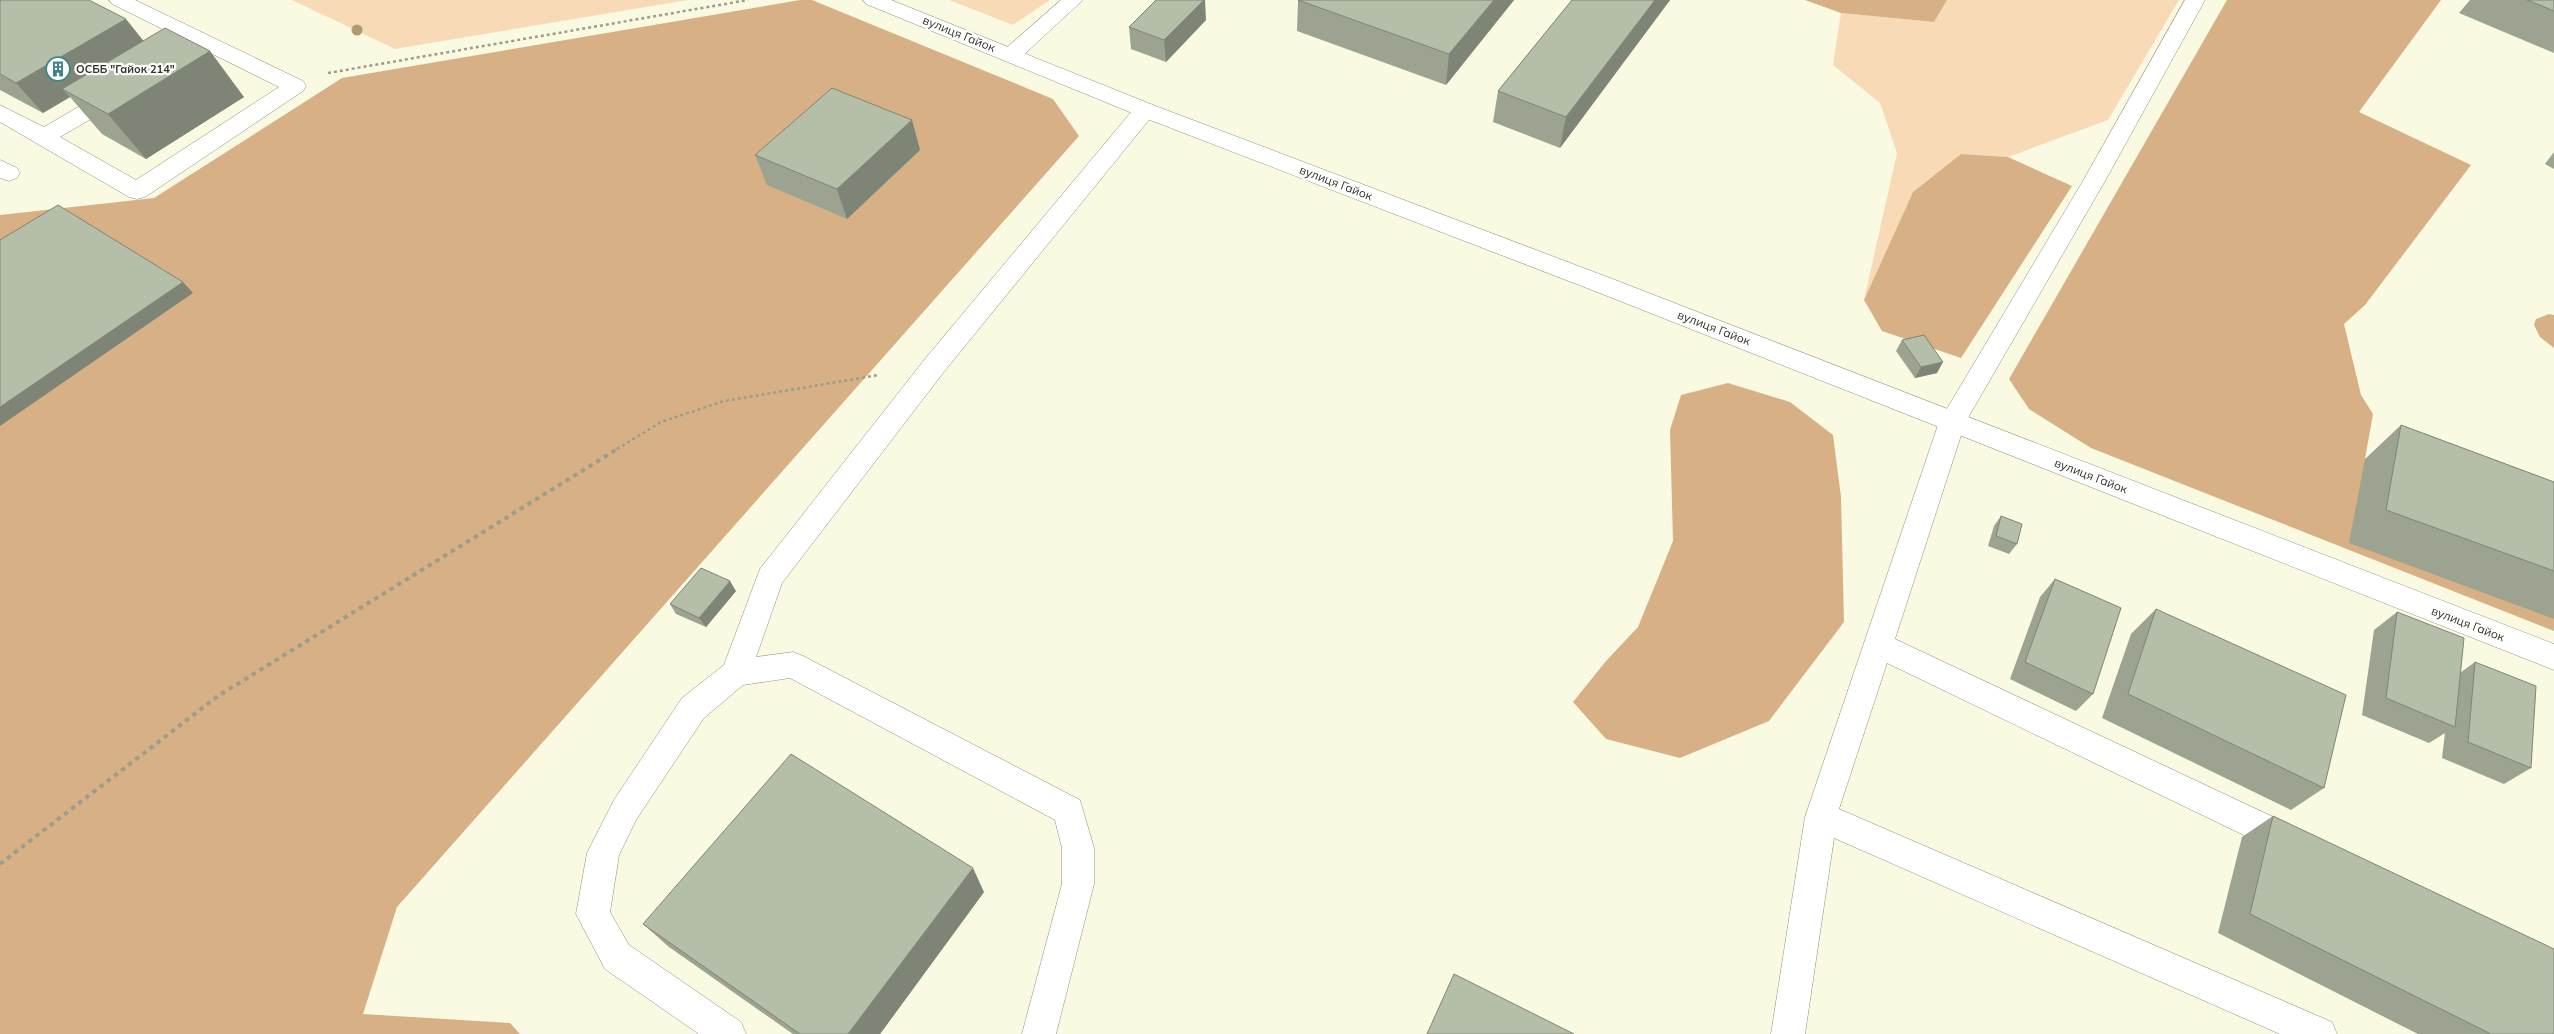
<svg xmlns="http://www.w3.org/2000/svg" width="2554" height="1034" viewBox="0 0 2554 1034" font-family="Mulish,sans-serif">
<rect width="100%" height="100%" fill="#fafae2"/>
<path fill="#f9dab7" d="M 292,0 L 688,0 L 395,49 Z
M 949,0 L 1050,0 L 1013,25 Z
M 1947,0 L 2179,0 L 2108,120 L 2008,157 L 1961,154 L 1913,192 L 1864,300 L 1897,153 L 1880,103 L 1833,65 L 1841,13 L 1934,22 Z"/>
<path fill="#d7b185" d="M 800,0 L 812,0 L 1053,99 L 1079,136 L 397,907 L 363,1014 L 510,1023 L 520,1034 L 0,1034 L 0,215 L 154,198 L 342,78 Z
M 1805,0 L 1947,0 L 1934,22 L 1841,13 Z
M 2227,0 L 2441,0 L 2359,112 L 2471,165 L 2365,305 L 2344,324 L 2361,395 L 2373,414 L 2365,459 L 2554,619 L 2554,631 L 2091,448 L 2029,409 L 2009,379 Z
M 1961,154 L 2008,157 L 2072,186 L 1961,358 L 1882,331 L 1864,300 L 1913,192 Z
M 2549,314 L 2554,315 L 2554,348 L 2540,337 L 2534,325 L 2536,319 Z
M 1728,383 L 1790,402 L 1833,435 L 1841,497 L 1844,622 L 1769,721 L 1680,758 L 1606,739 L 1573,702 L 1606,661 L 1638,627 L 1673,541 L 1670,430 L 1681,395 Z"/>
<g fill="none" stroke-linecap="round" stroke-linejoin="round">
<g stroke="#90907b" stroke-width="1">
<path id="lane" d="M 109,0 L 135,0 L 303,81 L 306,86 L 303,91 L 145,197 L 137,199 L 129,197 L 0,122 L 0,105 L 44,127 L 109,89 L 117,87 L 125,89 L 128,94 L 125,99 L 60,137 L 136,180 L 279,87 L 112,4 Z
M 1061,0 L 1083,0 L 1018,60 L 1011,62 L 1004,60 L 1000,55 L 1004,50 Z
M 2185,0 L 2205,0 L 2105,181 L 1965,423 L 1895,639 L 2303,831 L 2308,842 L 2303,853 L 2292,857 L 2281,853 L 1887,663 L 1839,809 L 2332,1022 L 2337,1034 L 2280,1034 L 1834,838 L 1805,1034 L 1771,1034 L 1805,817 L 1939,422 L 2083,181 Z
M 1145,103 L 1153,105 L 1156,110 L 1153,115 L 943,373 L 782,583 L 756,657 L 793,652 L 803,656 L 1080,800 L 1094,848 L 1094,884 L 1056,1034 L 1022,1034 L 1062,884 L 1062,848 L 1055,820 L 790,678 L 743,685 L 704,718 L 636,820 L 619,855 L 610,912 L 629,945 L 741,1022 L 746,1034 L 699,1034 L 605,969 L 576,914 L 587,853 L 614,800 L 682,698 L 724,665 L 760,569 L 925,359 L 1137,105 Z
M 0,160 L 17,168 L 20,173 L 17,178 L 9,181 L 0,178 Z"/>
</g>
<g stroke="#90907b" stroke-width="1">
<path id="street" d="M 863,0 L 891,0 L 1153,105 L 1610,278 L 2554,644 L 2554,670 L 1592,290 L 1137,115 L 866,4 Z"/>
</g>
<path stroke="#9d9d8c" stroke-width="2.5" stroke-dasharray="3 3" stroke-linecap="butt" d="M 328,73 L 748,0
M 617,449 L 661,422 L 724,401 L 878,375"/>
<path stroke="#9d9d8c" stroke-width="4" stroke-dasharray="4.5 4.5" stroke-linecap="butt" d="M 0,864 L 218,696 L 619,448"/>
<use href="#lane" fill="#fff" fill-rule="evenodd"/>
<use href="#street" fill="#fff" fill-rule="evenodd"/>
</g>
<circle fill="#af9a73" cx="357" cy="30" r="5.5"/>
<path fill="#9ca391" d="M 0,0 L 144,41 L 244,97 L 146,159 L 102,134 L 70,97 L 43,113 L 0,90 Z
M 1298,0 L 1514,0 L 1446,85 L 1297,31 Z
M 1572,0 L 1670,0 L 1560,148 L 1493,122 L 1498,91 Z
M 2470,0 L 2554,0 L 2554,53 L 2459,13 Z
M 1206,20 L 1166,62 L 1131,49 L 1129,27 Z
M 912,120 L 920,150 L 847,219 L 767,185 L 755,155 Z
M 2554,152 L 2554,169 L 2545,164 Z
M 1902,340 L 1937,373 L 1915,378 L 1896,351 Z
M 2401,425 L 2554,482 L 2554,619 L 2349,543 L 2365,459 Z
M 2001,516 L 2017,544 L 2009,554 L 1988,546 L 1994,526 Z
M 2055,579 L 2093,694 L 2076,711 L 2010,679 L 2040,597 Z
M 736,591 L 706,627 L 676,614 L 670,604 Z
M 2156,609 L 2324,788 L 2291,810 L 2102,718 L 2131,634 Z
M 2397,612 L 2460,673 L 2475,662 L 2531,768 L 2504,784 L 2442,758 L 2445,733 L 2429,743 L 2362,715 L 2374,630 Z
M 2273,816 L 2554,1034 L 2418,1034 L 2218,933 L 2242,837 Z
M 984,892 L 880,1034 L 793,1034 L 669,947 L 643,924 Z"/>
<path fill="#7f8576" d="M 1204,0 L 1205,0 L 1206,20 L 1166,62 L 1164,40 Z
M 1494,0 L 1514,0 L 1446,85 L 1449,54 Z
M 1655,0 L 1670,0 L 1560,148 L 1566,117 Z
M 126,19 L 150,49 L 62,89 L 70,97 L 43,113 L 16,83 Z
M 210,51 L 244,97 L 146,159 L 108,114 Z
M 912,120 L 920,150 L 847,219 L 837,189 Z
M 183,282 L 193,293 L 0,426 L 0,407 Z
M 1943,362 L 1937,373 L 1915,378 L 1921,367 Z
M 730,581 L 736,591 L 706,627 L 699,618 Z
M 973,868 L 984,892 L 880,1034 L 848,1034 Z"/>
<path fill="#b5bea9" stroke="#7f8576" d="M 0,0 L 89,0 L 126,19 L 16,83 L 0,74 Z
M 1156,0 L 1204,0 L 1164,40 L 1129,27 Z
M 1298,0 L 1494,0 L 1449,54 Z
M 1572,0 L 1655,0 L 1566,117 L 1498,91 Z
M 2527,0 L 2554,0 L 2554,11 Z
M 165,28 L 210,51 L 108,114 L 62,89 Z
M 832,88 L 912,120 L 837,189 L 755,155 Z
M 58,205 L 183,282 L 0,407 L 0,240 Z
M 1924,335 L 1943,362 L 1921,367 L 1902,340 Z
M 2401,425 L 2554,482 L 2554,571 L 2386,510 Z
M 2001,516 L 2022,524 L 2017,544 L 1996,536 Z
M 701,568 L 730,581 L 699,618 L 670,604 Z
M 2055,579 L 2121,608 L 2093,694 L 2025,662 Z
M 2156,609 L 2346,695 L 2324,788 L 2128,694 Z
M 2397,612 L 2464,638 L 2455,727 L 2386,698 Z
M 2475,662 L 2536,686 L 2531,768 L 2468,742 Z
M 791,754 L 973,868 L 848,1034 L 800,1034 L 643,924 Z
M 2273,816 L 2554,949 L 2554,1034 L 2491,1034 L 2250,914 Z
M 1454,974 L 1574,1034 L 1427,1034 Z"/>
<defs>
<g id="building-ring" transform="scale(1.25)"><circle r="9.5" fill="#fff" stroke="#3d858a" stroke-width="1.5"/><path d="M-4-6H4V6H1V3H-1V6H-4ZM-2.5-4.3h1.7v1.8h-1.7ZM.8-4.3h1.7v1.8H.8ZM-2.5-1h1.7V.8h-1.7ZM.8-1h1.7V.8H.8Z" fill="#3d858a"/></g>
</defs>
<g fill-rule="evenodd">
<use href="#building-ring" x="58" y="69"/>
</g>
<g text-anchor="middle" stroke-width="4.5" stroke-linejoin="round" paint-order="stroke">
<g font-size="11" font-weight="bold" fill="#35352c" stroke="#fff" text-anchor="start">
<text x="76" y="73">ОСББ "Гайок 214"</text>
</g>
<g font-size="12" fill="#35352c" stroke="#fff">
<text transform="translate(959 34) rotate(22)" y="4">вулиця Гайок</text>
<text transform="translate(1336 183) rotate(21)" y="4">вулиця Гайок</text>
<text transform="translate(1714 328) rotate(21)" y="4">вулиця Гайок</text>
<text transform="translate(2091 476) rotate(21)" y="4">вулиця Гайок</text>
<text transform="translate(2468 624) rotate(21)" y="4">вулиця Гайок</text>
</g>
</g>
</svg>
